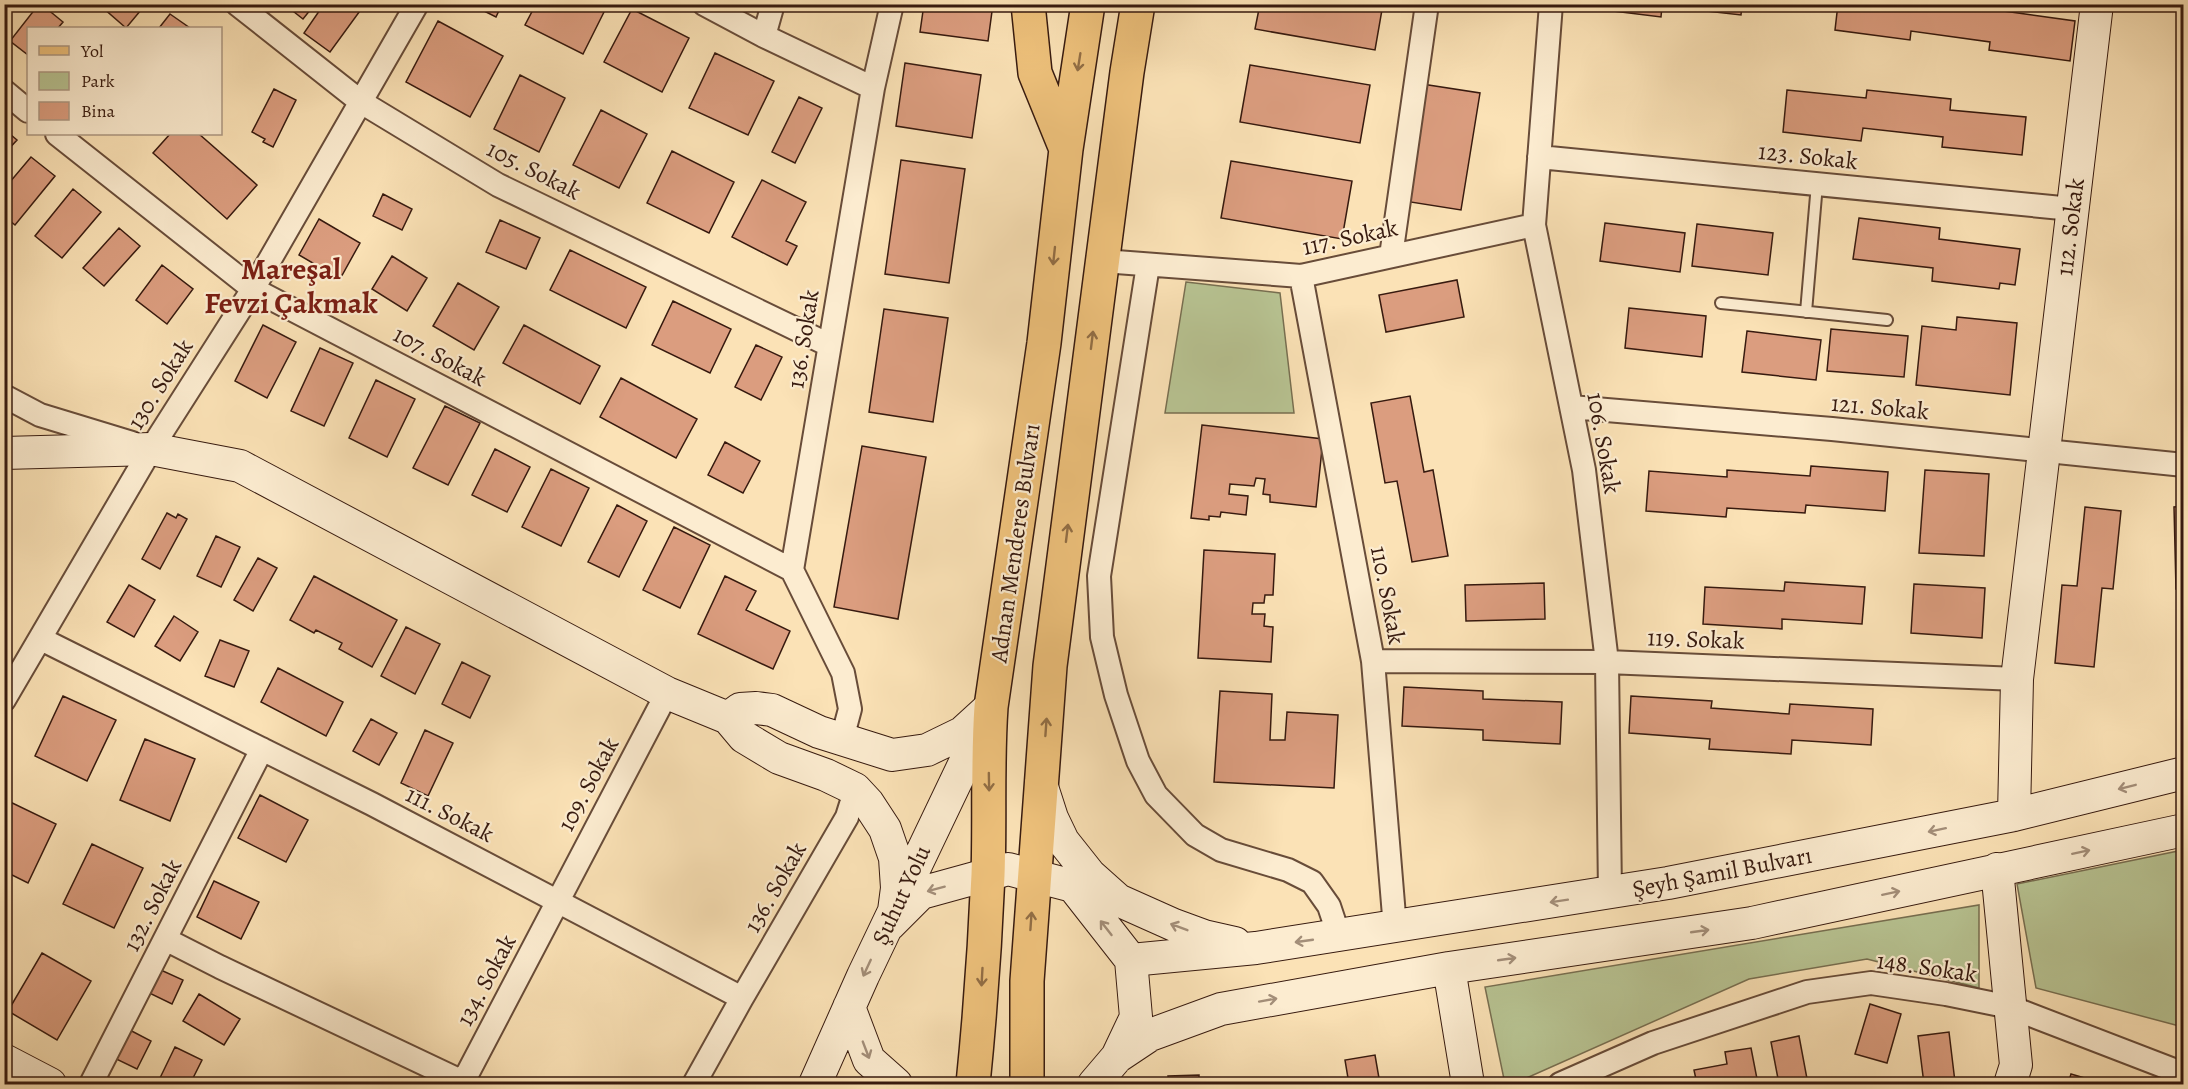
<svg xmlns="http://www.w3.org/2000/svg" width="2188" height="1089" viewBox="0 0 2188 1089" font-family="Alegreya,serif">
<rect width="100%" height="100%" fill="#fbe2b6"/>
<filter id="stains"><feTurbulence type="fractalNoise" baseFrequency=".00333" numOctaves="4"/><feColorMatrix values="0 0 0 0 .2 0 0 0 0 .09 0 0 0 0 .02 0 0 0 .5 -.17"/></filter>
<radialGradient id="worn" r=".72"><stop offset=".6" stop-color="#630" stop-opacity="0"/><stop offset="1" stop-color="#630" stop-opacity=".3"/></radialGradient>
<path fill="#b8c493" stroke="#786f51" stroke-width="1.5" d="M 1186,282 L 1280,293 L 1294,413 L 1165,413 Z
M 2183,850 L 2183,1027 L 2036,988 L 2017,884 Z
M 1979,905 L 1979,988 L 1867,959 L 1749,979 L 1513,1084 L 1505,1084 L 1485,987 Z"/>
<path fill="#db9d7f" stroke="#371a0f" stroke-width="1.5" d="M 39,4 L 41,4 L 63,22 L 58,28 L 28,28 L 28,55 L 10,41 Z
M 104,4 L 146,4 L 126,28 L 102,7 Z
M 284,4 L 315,4 L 303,19 Z
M 324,4 L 365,4 L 330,52 L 304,33 Z
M 470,4 L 502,4 L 496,17 Z
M 536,4 L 608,4 L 583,54 L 525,25 Z
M 924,4 L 993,4 L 988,41 L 920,32 Z
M 1260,4 L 1383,4 L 1375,50 L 1255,29 Z
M 1581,4 L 1742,4 L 1741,15 L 1662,6 L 1661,17 L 1581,7 Z
M 1838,4 L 1998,4 L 1997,10 L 2075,21 L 2070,61 L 1989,50 L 1990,42 L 1911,31 L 1910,40 L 1835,30 Z
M 632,9 L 689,38 L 662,92 L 604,62 Z
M 170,14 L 190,28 L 159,28 Z
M 438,21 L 503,56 L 470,117 L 406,82 Z
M 715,53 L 774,81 L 748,135 L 689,108 Z
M 905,63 L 981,75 L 972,138 L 896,126 Z
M 1250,65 L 1370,85 L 1360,143 L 1240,122 Z
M 520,75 L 565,98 L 539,152 L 494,129 Z
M 1422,84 L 1480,93 L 1461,210 L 1404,201 Z
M 274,89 L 296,100 L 273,147 L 263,142 L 265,139 L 252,132 Z
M 1787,90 L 1866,98 L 1867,90 L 1951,99 L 1950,110 L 2026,117 L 2022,155 L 1942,147 L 1943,137 L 1863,128 L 1861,141 L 1783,132 Z
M 799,97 L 822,108 L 795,163 L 772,152 Z
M 601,110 L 647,134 L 619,188 L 573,165 Z
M 4,129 L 17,140 L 4,154 Z
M 170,134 L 199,134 L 257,185 L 227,219 L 153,153 Z
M 672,151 L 734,182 L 709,233 L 647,203 Z
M 31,157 L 55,176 L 15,225 L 4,216 L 4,189 Z
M 901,160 L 965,169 L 949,283 L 885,274 Z
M 1231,161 L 1352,181 L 1342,239 L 1221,218 Z
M 762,180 L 806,202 L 786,241 L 797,246 L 787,265 L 732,237 Z
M 73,189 L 101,212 L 62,258 L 35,236 Z
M 383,194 L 412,209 L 402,230 L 373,216 Z
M 1859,218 L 1940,228 L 1939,239 L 2020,249 L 2015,285 L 2000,283 L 1999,289 L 1932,281 L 1933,268 L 1853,259 Z
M 319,219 L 360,243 L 340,279 L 299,255 Z
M 500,220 L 540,238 L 526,269 L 486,252 Z
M 1605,223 L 1685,233 L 1680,272 L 1600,261 Z
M 1697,224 L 1773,233 L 1768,275 L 1692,266 Z
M 119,228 L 140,246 L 104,286 L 83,268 Z
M 570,250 L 646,287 L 626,328 L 550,290 Z
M 392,256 L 427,278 L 407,311 L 372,289 Z
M 162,265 L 193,289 L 167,324 L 136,300 Z
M 1457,280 L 1464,317 L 1386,332 L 1379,295 Z
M 458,283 L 499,307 L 474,350 L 433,326 Z
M 673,301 L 731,329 L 710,373 L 652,345 Z
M 1629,308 L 1706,316 L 1702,357 L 1625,348 Z
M 884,309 L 948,318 L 933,422 L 869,412 Z
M 1957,317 L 2017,323 L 2010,395 L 1916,385 L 1922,326 L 1956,330 Z
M 263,325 L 296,342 L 267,398 L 235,381 Z
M 524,325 L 600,366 L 580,404 L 503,363 Z
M 1831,329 L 1908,336 L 1904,377 L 1827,371 Z
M 1747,331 L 1821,340 L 1816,380 L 1742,372 Z
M 756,345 L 782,357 L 761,400 L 735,387 Z
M 320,348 L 353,363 L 324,426 L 291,411 Z
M 621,378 L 697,419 L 676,458 L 600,417 Z
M 376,380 L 415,399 L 387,457 L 349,438 Z
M 1410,396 L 1424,472 L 1433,470 L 1448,556 L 1412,562 L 1397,481 L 1385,483 L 1371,403 Z
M 445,406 L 480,423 L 448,485 L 413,468 Z
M 1202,425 L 1323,439 L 1316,507 L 1270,502 L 1270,495 L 1263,494 L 1265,479 L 1256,478 L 1254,486 L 1230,484 L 1229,494 L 1248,496 L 1246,515 L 1221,512 L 1220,517 L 1209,516 L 1209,520 L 1191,518 Z
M 725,442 L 760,461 L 743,493 L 708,475 Z
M 862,446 L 926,457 L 898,619 L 834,607 Z
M 495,449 L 530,467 L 507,512 L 472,495 Z
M 1811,466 L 1888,472 L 1885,511 L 1806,505 L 1805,513 L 1727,508 L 1726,517 L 1646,511 L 1649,471 L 1727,477 L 1727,470 L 1810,476 Z
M 551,469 L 589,488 L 561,546 L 522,527 Z
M 1925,470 L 1989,474 L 1984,556 L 1919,553 Z
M 617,505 L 647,521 L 619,577 L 588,562 Z
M 2184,506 L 2184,589 L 2176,589 L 2174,507 Z
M 2085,507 L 2121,511 L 2113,589 L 2102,588 L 2094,667 L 2055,663 L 2062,585 L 2077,586 Z
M 167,513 L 176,518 L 178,514 L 187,519 L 160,569 L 142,559 Z
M 674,527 L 710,545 L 680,608 L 643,590 Z
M 216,536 L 240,547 L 221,587 L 197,576 Z
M 1204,550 L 1275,554 L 1273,595 L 1265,595 L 1264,603 L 1253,603 L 1252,614 L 1265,614 L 1264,626 L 1273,627 L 1271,662 L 1198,658 Z
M 258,558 L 277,568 L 253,611 L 234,600 Z
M 314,576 L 397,620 L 372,667 L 339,649 L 342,643 L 316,630 L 314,633 L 290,620 Z
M 725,576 L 756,591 L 746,610 L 790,631 L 773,669 L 698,634 Z
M 1785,582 L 1865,587 L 1862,624 L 1782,619 L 1782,629 L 1703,624 L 1705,587 L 1784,591 Z
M 1544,583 L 1545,619 L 1466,621 L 1465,585 Z
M 1914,584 L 1985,588 L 1982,638 L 1911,633 Z
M 129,585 L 155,600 L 134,637 L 107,622 Z
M 174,616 L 198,632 L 180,661 L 155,646 Z
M 406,627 L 440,644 L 415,694 L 381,676 Z
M 220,640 L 249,651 L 234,687 L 205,676 Z
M 462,662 L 490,676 L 470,718 L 442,704 Z
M 278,668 L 343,702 L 326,736 L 261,702 Z
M 1404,687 L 1483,691 L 1483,699 L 1562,702 L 1560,744 L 1483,740 L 1483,730 L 1402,726 Z
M 1220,691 L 1272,694 L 1270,740 L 1285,740 L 1287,712 L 1338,715 L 1334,788 L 1214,782 Z
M 63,696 L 116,720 L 87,781 L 35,756 Z
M 1631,696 L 1712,701 L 1711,708 L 1789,714 L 1790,704 L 1873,709 L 1871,745 L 1792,740 L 1791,754 L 1709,749 L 1710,739 L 1629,733 Z
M 371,719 L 397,733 L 379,765 L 353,751 Z
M 425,730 L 453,743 L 428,796 L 401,783 Z
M 145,739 L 195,759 L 170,821 L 120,800 Z
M 260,795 L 308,820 L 286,862 L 238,838 Z
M 4,799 L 56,824 L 28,883 L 4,871 Z
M 92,844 L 143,868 L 114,928 L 63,904 Z
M 214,881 L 259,902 L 241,939 L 197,917 Z
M 42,953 L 91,981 L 57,1040 L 8,1011 Z
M 152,966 L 183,980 L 172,1004 L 141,989 Z
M 199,994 L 240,1019 L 224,1045 L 183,1021 Z
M 1870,1004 L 1901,1014 L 1887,1063 L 1855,1054 Z
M 124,1027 L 151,1041 L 137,1069 L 110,1056 Z
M 1949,1032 L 1955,1082 L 1924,1084 L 1918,1036 Z
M 1799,1036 L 1808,1084 L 1779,1084 L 1771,1042 Z
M 175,1047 L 202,1060 L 190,1084 L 169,1084 L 159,1080 Z
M 1751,1048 L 1758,1084 L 1697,1084 L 1694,1070 L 1727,1064 L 1725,1052 Z
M 1375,1055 L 1380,1084 L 1349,1084 L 1345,1060 Z
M 2071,1074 L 2105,1084 L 2068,1084 Z
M 1199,1075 L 1199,1084 L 1169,1084 L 1168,1076 Z"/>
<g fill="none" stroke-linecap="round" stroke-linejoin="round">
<g stroke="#684c39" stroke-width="14">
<path id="lane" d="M 1721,303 L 1887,320
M 1806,312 L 1817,184"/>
</g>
<g stroke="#684c39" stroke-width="26">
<path id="street" d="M 237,4 L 361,102 L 498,185 L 829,345
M 704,4 L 764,36 L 873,88
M 1551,4 L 1534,225 L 1584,470 L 1607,662 L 1610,893
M 764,36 L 773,4
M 4,91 L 28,111
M 57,134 L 253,289 L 792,570
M 1539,157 L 2072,209
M 1391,256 L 1427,4
M 1103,261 L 1301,276 L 1534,225
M 1148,265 L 1099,576 L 1102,637 L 1116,695 L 1138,761 L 1156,795 L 1195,835 L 1221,850 L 1288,870 L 1312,882 L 1329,906 L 1339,936
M 1301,276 L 1373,661 L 1395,928
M 4,396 L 40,415 L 132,443
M 1571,407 L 1832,429 L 2184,465
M 41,639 L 372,804 L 742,998 L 694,1084
M 1373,661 L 1607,662 L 2017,679
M 4,700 L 151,449 L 253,289 L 417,4
M 842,739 L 850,709 L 843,673 L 792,570 L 873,88 L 892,4
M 165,939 L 220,967 L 467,1084
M 742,998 L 847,817 L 852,801
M 91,1084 L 262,749
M 462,1084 L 667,693
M 1560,1084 L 1653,1043 L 1807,992 L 1871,983 L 1946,994 L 2010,1007 L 2184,1074"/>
</g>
<g stroke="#371a0f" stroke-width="34">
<path id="secondary" d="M 4,453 L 151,449 L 240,466 L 667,693 L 728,718 L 744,737 L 779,758 L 826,775 L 855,789 L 868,803 L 885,829 L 895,858 L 897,888 L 894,911
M 728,718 L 740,709 L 756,708 L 772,710 L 819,732 L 892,755 L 927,750 L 962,733 L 985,712
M 1041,784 L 1052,818 L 1063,841 L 1090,875 L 1118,900 L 1174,925 L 1204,936 L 1235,943
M 2014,815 L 2017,679 L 2097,4
M 1997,869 L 2016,1065 L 2010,1084
M 889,925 L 921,893 L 1008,869 L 1073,886 L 1131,960 L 1136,1017 L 1117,1057 L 1094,1084
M 1131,960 L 1256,948 L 1668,883 L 2014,815 L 2184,773
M 1449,968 L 1468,1084
M 849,1007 L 869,1060 L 896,1084
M 1117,1057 L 1150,1035 L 1221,1009 L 1449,968 L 1752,923 L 2184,830
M 4,1060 L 50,1084
M 815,1084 L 863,976 L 991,708"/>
</g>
<g stroke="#371a0f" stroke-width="36">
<path id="primary" d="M 1028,4 L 1035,73 L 1066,149
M 973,1084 C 980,1015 985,945 988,875 C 990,819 987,763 991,707 L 1044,343 L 1066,149 L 1088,4
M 1027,1084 L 1027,981 L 1050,666 L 1127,72 L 1138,4"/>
</g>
<use href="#lane" stroke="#fcecd0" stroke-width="10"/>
<use href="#street" stroke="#fcecd0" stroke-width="22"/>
<use href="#secondary" stroke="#fcecd0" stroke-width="32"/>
<use href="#primary" stroke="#eec17b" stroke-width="33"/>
</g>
<defs><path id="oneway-shaft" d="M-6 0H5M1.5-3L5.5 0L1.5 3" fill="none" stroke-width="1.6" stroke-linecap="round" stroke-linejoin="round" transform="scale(1.5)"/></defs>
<g stroke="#926e45">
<use href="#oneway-shaft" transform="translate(1079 62) rotate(99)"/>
<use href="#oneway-shaft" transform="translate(1054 256) rotate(96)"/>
<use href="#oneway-shaft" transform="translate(1092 340) rotate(-83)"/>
<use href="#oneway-shaft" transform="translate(1067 533) rotate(-83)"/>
<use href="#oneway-shaft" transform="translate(1046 727) rotate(-86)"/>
<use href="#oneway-shaft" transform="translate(989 782) rotate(89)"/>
<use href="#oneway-shaft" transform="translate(1031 921) rotate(-86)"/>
<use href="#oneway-shaft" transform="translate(982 977) rotate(93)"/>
</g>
<g stroke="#a38e79">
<use href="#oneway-shaft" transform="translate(2127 787) rotate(166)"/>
<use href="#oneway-shaft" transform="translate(1937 830) rotate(168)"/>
<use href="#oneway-shaft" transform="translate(2081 852) rotate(-12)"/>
<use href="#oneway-shaft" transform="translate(936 889) rotate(165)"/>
<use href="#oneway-shaft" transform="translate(1891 893) rotate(-12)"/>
<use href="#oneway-shaft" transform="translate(1559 901) rotate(171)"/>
<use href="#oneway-shaft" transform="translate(1179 927) rotate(-159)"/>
<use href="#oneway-shaft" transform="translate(1106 928) rotate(-128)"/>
<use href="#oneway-shaft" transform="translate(1700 931) rotate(-8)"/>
<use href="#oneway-shaft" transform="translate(1304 941) rotate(172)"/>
<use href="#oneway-shaft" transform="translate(1507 959) rotate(-8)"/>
<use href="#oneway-shaft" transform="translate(867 968) rotate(115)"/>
<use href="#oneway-shaft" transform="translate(1268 1000) rotate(-10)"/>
<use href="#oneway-shaft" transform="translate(866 1050) rotate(69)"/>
</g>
<g text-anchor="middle" stroke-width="4.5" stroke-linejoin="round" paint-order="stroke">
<g font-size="24" fill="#371a0f" stroke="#fcecd0">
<text transform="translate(1808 156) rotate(6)" y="8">123. Sokak</text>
<text transform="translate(534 170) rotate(27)" y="8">105. Sokak</text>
<text transform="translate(2070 227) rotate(-83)" y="8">112. Sokak</text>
<text transform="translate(1350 237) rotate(-12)" y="8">117. Sokak</text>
<text transform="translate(803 339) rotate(-81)" y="8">136. Sokak</text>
<text transform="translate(440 356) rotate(28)" y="8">107. Sokak</text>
<text transform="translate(160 384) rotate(-58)" y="8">130. Sokak</text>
<text transform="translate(1880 407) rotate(5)" y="8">121. Sokak</text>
<text transform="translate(1604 443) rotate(80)" y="8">106. Sokak</text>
<text transform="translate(1015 543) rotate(-82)" y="8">Adnan Menderes Bulvarı</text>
<text transform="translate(1388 595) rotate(79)" y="8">110. Sokak</text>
<text transform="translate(1696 639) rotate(2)" y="8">119. Sokak</text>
<text transform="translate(588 784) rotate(-62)" y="8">109. Sokak</text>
<text transform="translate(450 814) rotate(27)" y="8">111. Sokak</text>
<text transform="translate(1722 872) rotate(-11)" y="8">Şeyh Şamil Bulvarı</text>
<text transform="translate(775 887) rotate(-60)" y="8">136. Sokak</text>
<text transform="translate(901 895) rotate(-65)" y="8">Şuhut Yolu</text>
<text transform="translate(152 905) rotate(-63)" y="8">132. Sokak</text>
<text transform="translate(1927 967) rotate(8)" y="8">148. Sokak</text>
<text transform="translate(486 980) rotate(-62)" y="8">134. Sokak</text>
</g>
<g font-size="30" font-weight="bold" fill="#7a1f14" stroke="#fcecd0">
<text x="291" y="279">Mareşal<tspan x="291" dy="34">Fevzi Çakmak</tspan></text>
</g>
</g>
<rect width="2188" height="1089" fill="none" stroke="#fbe2b6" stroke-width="24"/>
<rect x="6" y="6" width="2176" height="1077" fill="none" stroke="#371a0f" stroke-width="3"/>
<rect x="12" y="12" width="2164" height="1065" fill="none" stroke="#371a0f" stroke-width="1.5"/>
<rect x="27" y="27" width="195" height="108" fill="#fcecd0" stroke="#ad9883" stroke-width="1.5"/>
<rect x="39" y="46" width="30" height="9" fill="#eec17b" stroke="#ad9883" stroke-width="1.5"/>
<text x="81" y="57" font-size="18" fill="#371a0f">Yol</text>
<rect x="39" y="72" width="30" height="18" fill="#b8c493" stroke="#ad9883" stroke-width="1.5"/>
<text x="81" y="87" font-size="18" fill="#371a0f">Park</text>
<rect x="39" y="102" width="30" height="18" fill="#db9d7f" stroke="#ad9883" stroke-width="1.5"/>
<text x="81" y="117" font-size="18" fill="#371a0f">Bina</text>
<rect width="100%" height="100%" filter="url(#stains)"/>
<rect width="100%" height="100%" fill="url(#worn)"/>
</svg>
